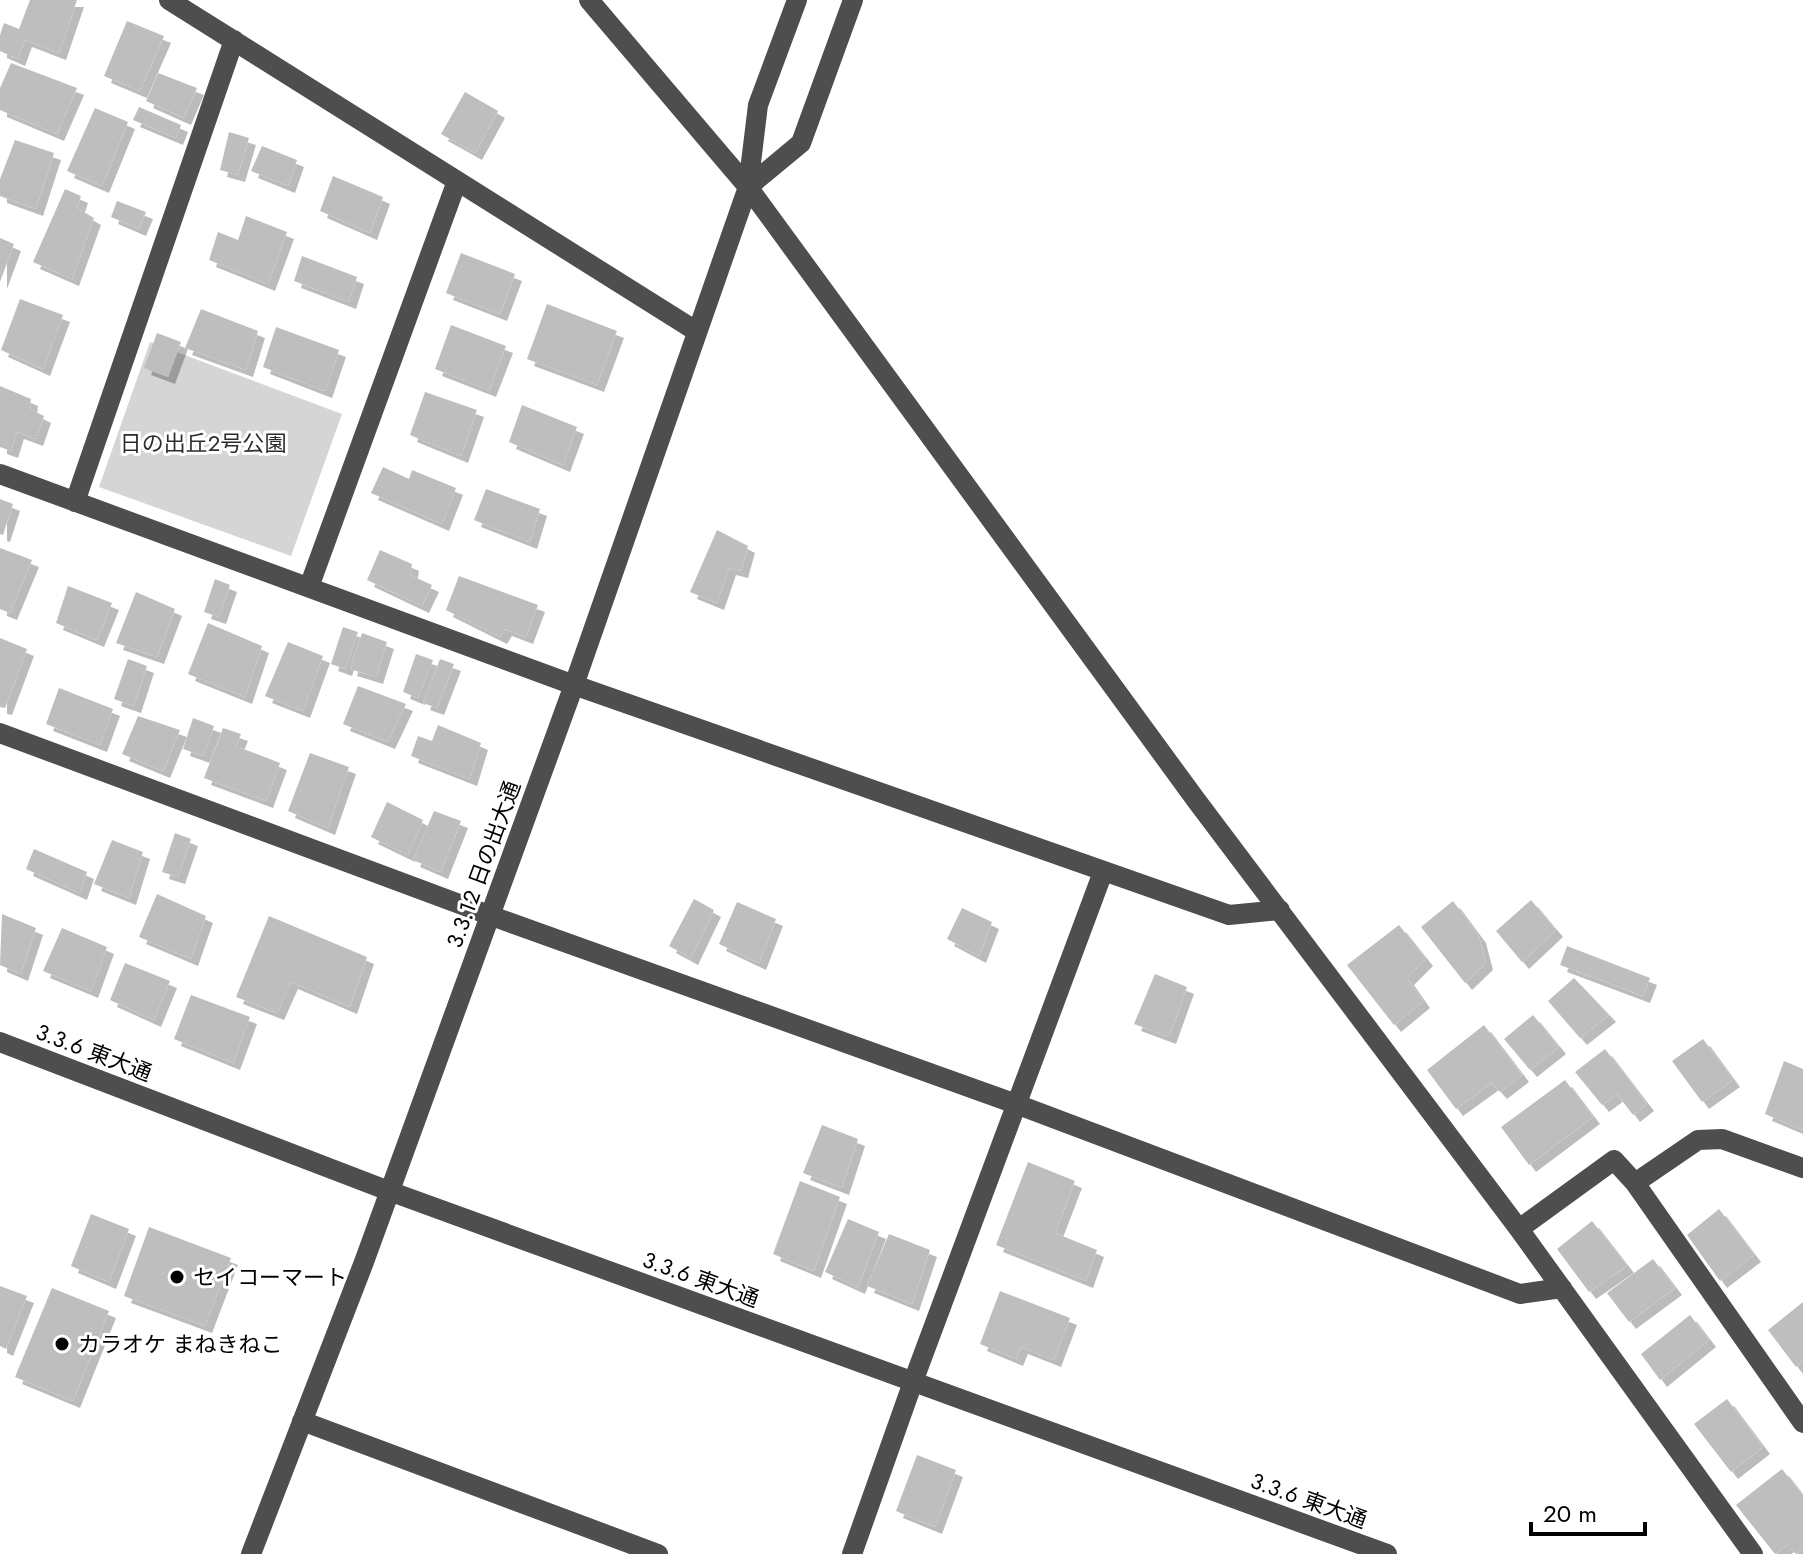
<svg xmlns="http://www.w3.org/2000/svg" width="1803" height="1554" viewBox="0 0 1803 1554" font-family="Jost,'Noto Sans JP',sans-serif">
<defs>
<filter id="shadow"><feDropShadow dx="7" dy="7" stdDeviation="0" flood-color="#0004"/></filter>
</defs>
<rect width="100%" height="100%" fill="#fff"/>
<path fill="#d5d5d5" d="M 150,342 L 342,414 L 291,556 L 99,487 Z"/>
<path fill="#bebebe" filter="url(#shadow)" d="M 30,0 L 77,0 L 59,53 L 25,40 L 18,59 L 0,51 L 0,35 L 4,23 L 19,29 Z
M 127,21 L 164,36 L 140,91 L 104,76 Z
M 11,63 L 77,88 L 57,134 L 0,110 L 0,88 Z
M 158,73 L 197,88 L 184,118 L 146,101 Z
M 465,92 L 498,111 L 475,153 L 441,134 Z
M 139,107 L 181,125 L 176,138 L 133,120 Z
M 95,108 L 128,122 L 102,186 L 67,171 Z
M 229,132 L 249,138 L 238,175 L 220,170 Z
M 15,140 L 54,153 L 36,209 L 0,196 L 0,179 Z
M 262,146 L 297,160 L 288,186 L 251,171 Z
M 333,176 L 383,197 L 370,233 L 320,211 Z
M 65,189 L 81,196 L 77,208 L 94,218 L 72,279 L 33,262 Z
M 117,201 L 146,212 L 139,229 L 111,217 Z
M 246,216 L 287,232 L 268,284 L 209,260 L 218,232 L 238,240 Z
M 0,238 L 14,244 L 0,282 Z
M 461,253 L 515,274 L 500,314 L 446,293 Z
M 302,256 L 357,277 L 349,302 L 294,281 Z
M 20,299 L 63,315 L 43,369 L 1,350 Z
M 547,304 L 617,331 L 597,385 L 527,359 Z
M 201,309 L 258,331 L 246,370 L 185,348 Z
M 451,325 L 506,346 L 489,390 L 435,369 Z
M 276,327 L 339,350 L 325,391 L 263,367 Z
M 157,333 L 181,342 L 168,377 L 144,368 Z
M 0,386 L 31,399 L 30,409 L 44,416 L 36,439 L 17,432 L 11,451 L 0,447 Z
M 425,392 L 477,410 L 461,456 L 410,435 Z
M 522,405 L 577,427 L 563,465 L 509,442 Z
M 383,467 L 409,479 L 412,470 L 456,488 L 442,524 L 371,493 Z
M 486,489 L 540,509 L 530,542 L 474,520 Z
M 0,499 L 13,504 L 3,535 L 0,534 Z
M 717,530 L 748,546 L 741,571 L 729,568 L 717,603 L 690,592 Z
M 0,548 L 32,560 L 10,613 L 0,609 Z
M 380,550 L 412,564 L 410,575 L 432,585 L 422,606 L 367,580 Z
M 459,576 L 538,605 L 526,637 L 505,629 L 500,637 L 446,610 Z
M 215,579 L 230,585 L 219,617 L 204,612 Z
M 68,586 L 112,603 L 97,640 L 56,623 Z
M 136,592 L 175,609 L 157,657 L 116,643 Z
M 208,623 L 262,646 L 245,697 L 188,674 Z
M 343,627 L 358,632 L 345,669 L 331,664 Z
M 362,633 L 387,642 L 376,677 L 350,669 Z
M 0,638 L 27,649 L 5,708 L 0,707 Z
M 288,642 L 323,656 L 303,711 L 265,696 Z
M 416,654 L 433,660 L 418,698 L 403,692 Z
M 128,659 L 147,666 L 134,706 L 114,699 Z
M 440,659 L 454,664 L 437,708 L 423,703 Z
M 358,686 L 406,704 L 388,742 L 343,724 Z
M 59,688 L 113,709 L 100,745 L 46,724 Z
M 138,716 L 180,730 L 163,771 L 122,754 Z
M 193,718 L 214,726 L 203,756 L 183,749 Z
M 438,725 L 481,743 L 470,779 L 411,756 L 418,736 L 432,741 Z
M 223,728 L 241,734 L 236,746 L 280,763 L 266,801 L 204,778 Z
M 310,753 L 349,767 L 328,828 L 288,811 Z
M 387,802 L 423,820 L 408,855 L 371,837 Z
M 434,811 L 461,821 L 441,872 L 413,860 Z
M 175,833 L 191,839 L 178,877 L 162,872 Z
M 112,840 L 143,852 L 129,898 L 94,884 Z
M 34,849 L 87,872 L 80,893 L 26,869 Z
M 157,894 L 206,916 L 191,959 L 139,937 Z
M 694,899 L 714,910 L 691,958 L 669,946 Z
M 1531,900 L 1556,930 L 1522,962 L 1496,931 Z
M 1453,901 L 1479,936 L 1486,963 L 1465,983 L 1421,927 Z
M 737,902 L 776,919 L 759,963 L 719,944 Z
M 962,908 L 992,922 L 979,956 L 947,939 Z
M 2,914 L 36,928 L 21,974 L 0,965 Z
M 269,916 L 367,957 L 350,1007 L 291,982 L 277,1013 L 236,997 Z
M 1399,925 L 1426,959 L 1407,978 L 1423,1001 L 1394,1025 L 1347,965 Z
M 62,928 L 107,947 L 91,991 L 43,971 Z
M 1567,946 L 1650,978 L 1643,996 L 1560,965 Z
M 125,963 L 170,981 L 154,1020 L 110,1000 Z
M 1155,974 L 1187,987 L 1169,1037 L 1134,1024 Z
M 1574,978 L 1609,1015 L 1580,1038 L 1548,1001 Z
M 191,995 L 250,1017 L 233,1063 L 174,1039 Z
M 1533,1015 L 1559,1047 L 1530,1070 L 1504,1039 Z
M 1484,1025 L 1522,1075 L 1500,1092 L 1492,1083 L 1456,1109 L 1427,1070 Z
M 1703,1039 L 1733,1080 L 1702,1102 L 1672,1061 Z
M 1605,1049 L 1647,1104 L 1633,1115 L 1617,1094 L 1602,1105 L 1575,1072 Z
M 1784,1061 L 1803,1069 L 1803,1130 L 1765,1114 Z
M 1565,1080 L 1593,1117 L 1529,1165 L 1501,1127 Z
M 822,1125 L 858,1139 L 842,1188 L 803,1173 Z
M 1028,1162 L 1075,1181 L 1055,1233 L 1097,1250 L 1086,1281 L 996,1245 Z
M 800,1181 L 840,1197 L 814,1271 L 773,1254 Z
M 1719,1209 L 1754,1255 L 1720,1281 L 1687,1235 Z
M 91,1214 L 129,1229 L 109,1282 L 71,1266 Z
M 848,1219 L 879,1232 L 858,1287 L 825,1272 Z
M 1592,1221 L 1627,1266 L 1589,1292 L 1557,1249 Z
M 149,1227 L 231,1258 L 205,1326 L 124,1296 Z
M 889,1234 L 930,1250 L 912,1304 L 867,1286 Z
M 1653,1259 L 1675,1288 L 1629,1322 L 1607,1293 Z
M 0,1286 L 27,1296 L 6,1349 L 0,1346 Z
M 52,1288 L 109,1311 L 73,1401 L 15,1377 Z
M 1000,1291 L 1070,1318 L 1054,1360 L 1021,1347 L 1016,1359 L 980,1344 Z
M 1803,1302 L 1803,1361 L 1796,1367 L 1768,1330 Z
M 1690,1315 L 1709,1340 L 1660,1380 L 1641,1354 Z
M 1727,1399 L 1763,1447 L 1731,1472 L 1694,1424 Z
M 917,1455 L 956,1470 L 935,1527 L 896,1511 Z
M 1782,1469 L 1803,1496 L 1803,1548 L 1796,1554 L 1787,1545 L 1775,1554 L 1736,1505 Z"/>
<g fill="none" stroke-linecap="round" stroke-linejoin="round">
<path stroke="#4e4e4e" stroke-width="20" d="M 169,0 L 696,331
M 589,0 L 748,187 L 1196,800 L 1519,1229 L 1753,1554
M 748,187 L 801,143 L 853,0
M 0,474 L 574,685 L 1229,915 L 1280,910
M 75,502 L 234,40
M 309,587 L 457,181
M 0,733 L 489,915 L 1016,1104 L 1520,1294 L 1562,1288
M 0,1042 L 389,1191 L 1387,1554
M 1635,1183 L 1698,1140 L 1722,1139 L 1803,1168
M 1519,1229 L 1614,1160 L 1635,1183 L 1803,1423
M 302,1421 L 658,1554
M 251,1554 L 364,1262 L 574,685 L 748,187 L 758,105 L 797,0
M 852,1554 L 913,1382 L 1103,872"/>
</g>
<g fill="#000" stroke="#fff" stroke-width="3">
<circle cx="177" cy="1277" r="8"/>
<circle cx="62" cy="1344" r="8"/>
</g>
<g text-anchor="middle" stroke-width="6" stroke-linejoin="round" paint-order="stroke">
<g font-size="22" fill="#2c2c2c" stroke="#fff">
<text x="203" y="451">日の出丘2号公園</text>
</g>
<g font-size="22" fill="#000" stroke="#fff">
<text transform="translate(483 864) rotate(-70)" y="8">3.3.12 日の出大通</text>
<text transform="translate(94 1052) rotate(21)" y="8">3.3.6 東大通</text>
<text transform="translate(701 1279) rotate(20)" y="8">3.3.6 東大通</text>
<text transform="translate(1309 1500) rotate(20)" y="8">3.3.6 東大通</text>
</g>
<g font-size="22" fill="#000" stroke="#fff" text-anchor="start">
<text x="193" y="1285">セイコーマート</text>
<text x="78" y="1352">カラオケ まねきねこ</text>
</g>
</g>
<path d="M1531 1522v12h114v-12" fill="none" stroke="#000000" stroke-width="4"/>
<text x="1543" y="1522" font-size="24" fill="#000000" stroke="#ffffff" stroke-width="6" paint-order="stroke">20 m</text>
</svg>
